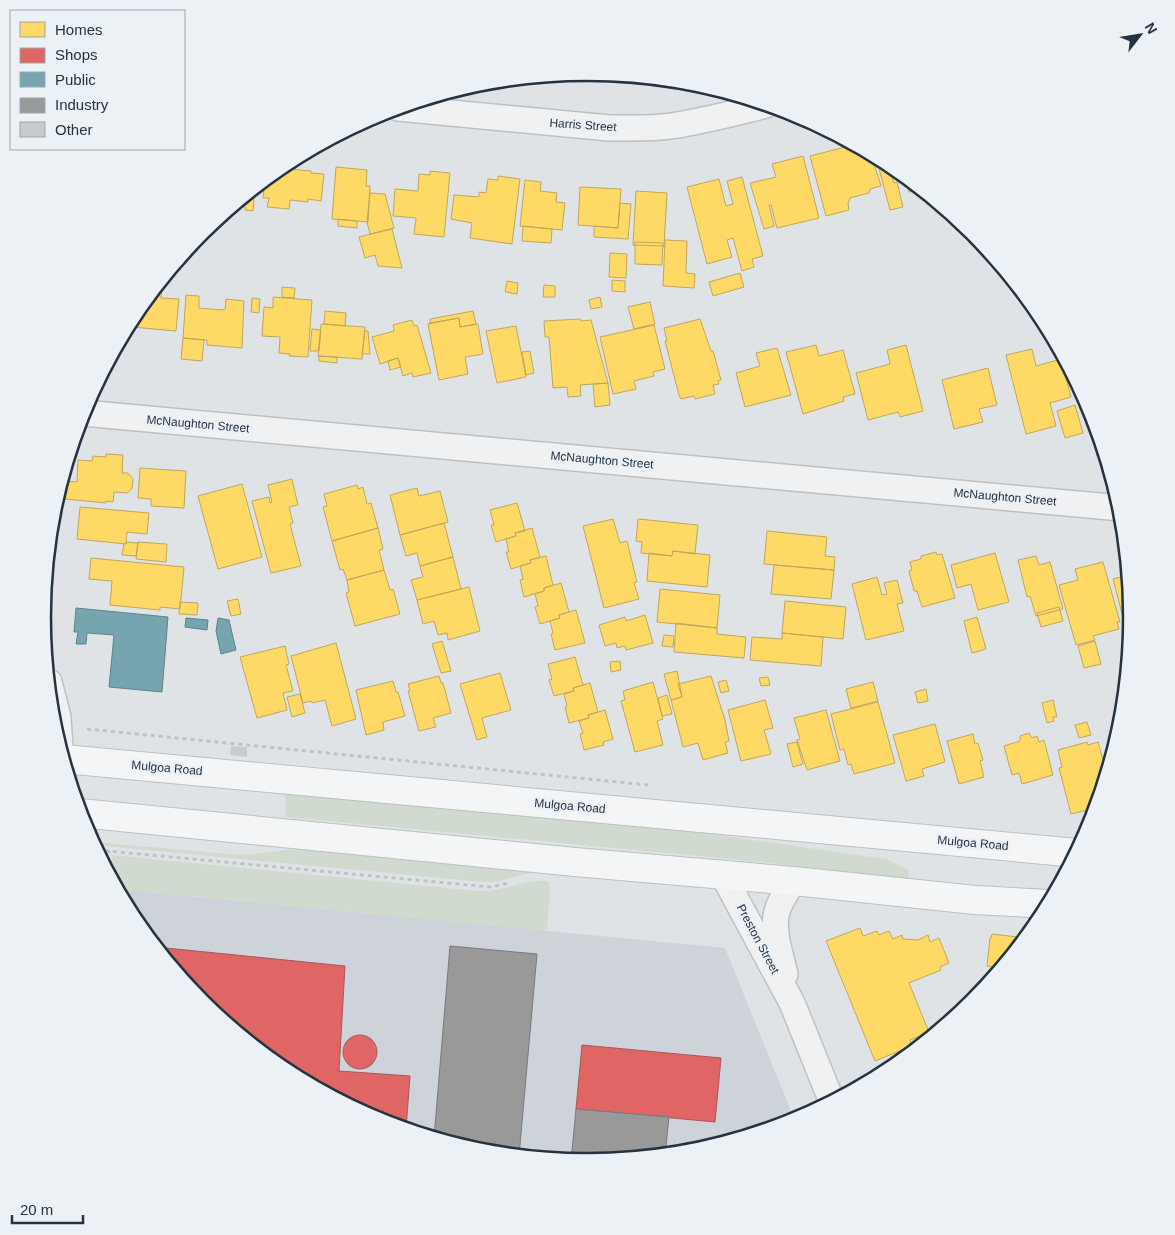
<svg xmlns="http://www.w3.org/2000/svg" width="1175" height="1235" viewBox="0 0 1175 1235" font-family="Helvetica,sans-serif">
<rect width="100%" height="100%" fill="#e0e3e5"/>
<path fill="#cdd3d9" d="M 118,889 L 725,948 L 795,1121 L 694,1152 L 587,1162 L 481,1152 L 379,1121 L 284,1070 L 202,1003 L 134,920 Z"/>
<path fill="#d1dacf" d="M 285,792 L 690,831 L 886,859 L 909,870 L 908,880 L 761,862 L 286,817 Z
M 92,842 L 242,855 L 304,848 L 546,872 L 533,872 L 496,882 L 482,882 L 94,845 Z
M 112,855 L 478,891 C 502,892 524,879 548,881 L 550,889 L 547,931 L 118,889 L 110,875 Z"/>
<path fill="#ffd966" stroke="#bea75b" d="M 853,145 L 871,154 L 881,186 L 870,189 L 869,193 L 850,198 L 848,204 L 849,210 L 826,216 L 810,156 Z
M 803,156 L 819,218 L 777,228 L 771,205 L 769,205 L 774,226 L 764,229 L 750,183 L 776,177 L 772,164 Z
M 876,157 L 898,171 L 891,173 L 894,183 L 897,182 L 903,207 L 890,210 Z
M 286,164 L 290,164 L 290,169 L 311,171 L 311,173 L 324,174 L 321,201 L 308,199 L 308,202 L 290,200 L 289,209 L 267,207 L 269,198 L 263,198 L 265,181 Z
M 336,167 L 367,170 L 366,186 L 370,186 L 368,222 L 332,219 Z
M 430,171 L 450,173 L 444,237 L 414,234 L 416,218 L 393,216 L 395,189 L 418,191 L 419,174 L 430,175 Z
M 498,176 L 520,179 L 512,244 L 470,238 L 472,223 L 451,219 L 454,195 L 479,197 L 479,192 L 486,193 L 488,179 L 498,180 Z
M 905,176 L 921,189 L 909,192 Z
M 742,177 L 763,256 L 752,259 L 754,267 L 742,271 L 733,238 L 727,240 L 732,257 L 707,264 L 687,187 L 719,179 L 726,206 L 733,204 L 727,181 Z
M 525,180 L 541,182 L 540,191 L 557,193 L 556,202 L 565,203 L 562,230 L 520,226 Z
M 580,187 L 621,189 L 618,228 L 578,225 Z
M 255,188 L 253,211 L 245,210 L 245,207 L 234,206 Z
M 636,191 L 667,193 L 664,246 L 633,245 Z
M 370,193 L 385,194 L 394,228 L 370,234 L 367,222 Z
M 620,203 L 631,204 L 628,239 L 594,237 L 594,226 L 618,228 Z
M 338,219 L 357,221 L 357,228 L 338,226 Z
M 523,226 L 552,229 L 551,243 L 522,241 Z
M 392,229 L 402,268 L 378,266 L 375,255 L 365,258 L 359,237 Z
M 665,240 L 687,241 L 686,273 L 695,274 L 694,288 L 663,286 Z
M 635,242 L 663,243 L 662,265 L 635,264 Z
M 610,253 L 627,254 L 626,278 L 609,277 Z
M 740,273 L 744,287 L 713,296 L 709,282 Z
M 612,280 L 625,281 L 625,292 L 612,291 Z
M 507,281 L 518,283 L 517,294 L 505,292 Z
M 544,285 L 555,286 L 555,297 L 543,297 Z
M 282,287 L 295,288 L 294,298 L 282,297 Z
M 156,288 L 162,289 L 161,298 L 179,299 L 176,331 L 132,327 L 135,314 Z
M 186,295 L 199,296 L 199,308 L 222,310 L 225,309 L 226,299 L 244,301 L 242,348 L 207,345 L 207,340 L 183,338 Z
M 273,297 L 312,300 L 308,357 L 289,356 L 290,354 L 279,353 L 280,337 L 262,336 L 264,307 L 273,308 Z
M 600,297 L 602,307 L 591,309 L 589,300 Z
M 252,298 L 260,299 L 259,313 L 251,312 Z
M 650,302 L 655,324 L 634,329 L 628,307 Z
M 325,311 L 346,313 L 345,326 L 324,324 Z
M 473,311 L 476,324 L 460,327 L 459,318 L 430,323 L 430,319 Z
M 459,318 L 460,327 L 478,324 L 483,354 L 465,357 L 468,374 L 439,380 L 428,324 Z
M 580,319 L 581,321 L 591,320 L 608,383 L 580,385 L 581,396 L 568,397 L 567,387 L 553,388 L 549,337 L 545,337 L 544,321 Z
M 700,319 L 711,351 L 713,351 L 721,380 L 718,381 L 719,384 L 713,385 L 715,394 L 695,399 L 694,396 L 681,399 L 679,395 L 665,341 L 667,341 L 664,328 Z
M 412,320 L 414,326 L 417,325 L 431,373 L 413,377 L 412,373 L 403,376 L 398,358 L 380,364 L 372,337 L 394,331 L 393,325 Z
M 321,324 L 365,327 L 362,359 L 318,356 Z
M 654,325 L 665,369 L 653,372 L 654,376 L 634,381 L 636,389 L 613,394 L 600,337 Z
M 516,326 L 526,377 L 497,383 L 486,331 Z
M 312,329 L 321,330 L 319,351 L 310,351 Z
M 365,331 L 368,331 L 370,354 L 362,354 Z
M 183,338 L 204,340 L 202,361 L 181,359 Z
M 816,345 L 819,356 L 843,350 L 855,394 L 843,397 L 844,401 L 803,414 L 786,352 Z
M 906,345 L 923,411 L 900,417 L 898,412 L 868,420 L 856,373 L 890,364 L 887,350 Z
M 777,348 L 791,395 L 745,407 L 736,373 L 760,366 L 756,353 Z
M 1032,349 L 1036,366 L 1061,359 L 1071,397 L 1050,403 L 1056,426 L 1026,434 L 1006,355 Z
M 530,351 L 534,373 L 526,375 L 522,352 Z
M 319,356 L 337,357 L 337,363 L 319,361 Z
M 398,358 L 401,367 L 390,370 L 388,361 Z
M 988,368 L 997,405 L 979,409 L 983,422 L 954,429 L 942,380 Z
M 608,383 L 610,405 L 595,407 L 593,384 Z
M 1075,405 L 1083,433 L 1065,438 L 1057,411 Z
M 106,454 L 123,455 L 122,473 L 128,473 L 133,479 L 132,489 L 127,493 L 114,492 L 113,502 L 106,501 L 106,503 L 65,499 L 67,481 L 77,482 L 78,460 L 92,461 L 93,456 L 106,457 Z
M 140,468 L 186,471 L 184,508 L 151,506 L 151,499 L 138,498 Z
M 292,479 L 298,505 L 289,507 L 293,523 L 290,524 L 301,566 L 271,573 L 252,501 L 269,497 L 270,503 L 272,502 L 268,485 Z
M 242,484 L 262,557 L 218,569 L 198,496 Z
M 357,485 L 358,489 L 363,487 L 367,504 L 371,503 L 378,528 L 332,541 L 323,507 L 327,506 L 324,494 Z
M 417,488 L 419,496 L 440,491 L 448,522 L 400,535 L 390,495 Z
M 517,503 L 525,531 L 515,533 L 516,536 L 496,542 L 491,525 L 494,525 L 490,510 Z
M 80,507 L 149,513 L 147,534 L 127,532 L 126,544 L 77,539 Z
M 613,519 L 620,543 L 627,541 L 637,582 L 634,583 L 639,599 L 604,608 L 583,526 Z
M 638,519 L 698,525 L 695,554 L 673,551 L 672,556 L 641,553 L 642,542 L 636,541 Z
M 444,523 L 453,557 L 420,566 L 417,553 L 406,556 L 400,535 Z
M 378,528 L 383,549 L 379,550 L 384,570 L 347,580 L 343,569 L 340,570 L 332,541 Z
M 532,528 L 540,557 L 530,560 L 531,563 L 511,569 L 506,552 L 509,552 L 506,539 L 516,536 L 515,533 Z
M 767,531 L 827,537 L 825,556 L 835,557 L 834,570 L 764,564 Z
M 126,542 L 138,543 L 136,556 L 122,555 L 124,544 L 126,544 Z
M 138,542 L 167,544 L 166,562 L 136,559 Z
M 673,551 L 710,555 L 707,587 L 647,581 L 649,553 L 672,556 Z
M 936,552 L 937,555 L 942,554 L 955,598 L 922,607 L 917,591 L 914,591 L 909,571 L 912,570 L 910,562 L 921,559 L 921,556 Z
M 995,553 L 1009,602 L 978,610 L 971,584 L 957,588 L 951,565 Z
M 546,556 L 553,585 L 544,588 L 544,591 L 524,597 L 520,580 L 523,579 L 520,566 L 531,563 L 530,560 Z
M 1036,556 L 1039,565 L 1050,562 L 1063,609 L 1036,616 L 1030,596 L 1027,597 L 1018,560 Z
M 453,557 L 461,589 L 417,600 L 411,580 L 423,577 L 420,566 Z
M 91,558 L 184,567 L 180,609 L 160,607 L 160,610 L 110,605 L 112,581 L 89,579 Z
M 1103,562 L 1120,622 L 1117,622 L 1119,629 L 1093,636 L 1095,640 L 1076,645 L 1059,585 L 1078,580 L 1075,569 Z
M 774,565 L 834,570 L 831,599 L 771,594 Z
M 384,570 L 390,590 L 393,589 L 400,614 L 355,626 L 346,593 L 349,592 L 347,580 Z
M 1128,575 L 1132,618 L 1129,641 L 1113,579 Z
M 877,577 L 882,595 L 887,594 L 884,583 L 897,580 L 903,603 L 897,604 L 904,631 L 866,640 L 852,584 Z
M 561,583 L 569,612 L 559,615 L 560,618 L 540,624 L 535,607 L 538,606 L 535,594 L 544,591 L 544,588 Z
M 469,587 L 480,631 L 448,640 L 447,633 L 438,635 L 434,621 L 423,624 L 417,600 Z
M 660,589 L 720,595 L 717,628 L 657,622 Z
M 238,599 L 241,614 L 231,616 L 227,601 Z
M 785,601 L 846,607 L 843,639 L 782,633 Z
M 180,602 L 198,603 L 197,615 L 179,614 Z
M 1059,607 L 1063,621 L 1041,627 L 1037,613 Z
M 576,610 L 585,643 L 555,650 L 551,634 L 553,633 L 550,621 L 560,618 L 559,615 Z
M 645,615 L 653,643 L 626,650 L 625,646 L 617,648 L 616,643 L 605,646 L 599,625 L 625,617 L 626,621 Z
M 977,617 L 986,649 L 972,653 L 964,621 Z
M 676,623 L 717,628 L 717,634 L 746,637 L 744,658 L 674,652 Z
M 782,633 L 823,637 L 821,666 L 750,660 L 752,637 L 782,639 Z
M 664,635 L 674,636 L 673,647 L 662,646 Z
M 442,641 L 451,671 L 441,673 L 432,644 Z
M 1095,641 L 1101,664 L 1084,668 L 1078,646 Z
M 336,643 L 356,719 L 332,726 L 325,700 L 312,703 L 311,701 L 303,703 L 291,656 Z
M 285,646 L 289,664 L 286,665 L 293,691 L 283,693 L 287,710 L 257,718 L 240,657 Z
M 575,657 L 583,685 L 573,688 L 574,691 L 554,696 L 549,680 L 552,679 L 548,664 Z
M 620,661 L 621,670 L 611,672 L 610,662 Z
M 677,671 L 682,697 L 671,700 L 664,674 Z
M 500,673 L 511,710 L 482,718 L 487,737 L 477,740 L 460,684 Z
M 439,676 L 441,683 L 443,683 L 451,713 L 433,718 L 436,727 L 419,731 L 408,691 L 410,691 L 408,684 Z
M 711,676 L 725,720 L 729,741 L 725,742 L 728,753 L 703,760 L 698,743 L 683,747 L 671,700 L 682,697 L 678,684 Z
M 768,677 L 770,685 L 761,686 L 759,678 Z
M 726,680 L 729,691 L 721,693 L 718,682 Z
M 393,681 L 396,692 L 398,692 L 405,716 L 383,722 L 384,730 L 366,735 L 356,690 Z
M 653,682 L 663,719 L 657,721 L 663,745 L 635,752 L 621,701 L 625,700 L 623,691 Z
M 873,682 L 878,701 L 851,708 L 846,689 Z
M 590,683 L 598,712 L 588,715 L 589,718 L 569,723 L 565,707 L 567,706 L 564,694 L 574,691 L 573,688 Z
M 926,689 L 928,701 L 918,703 L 915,692 Z
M 300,694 L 305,713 L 292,717 L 287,697 Z
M 667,695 L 672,714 L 662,716 L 658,698 Z
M 765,700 L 773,728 L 764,730 L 771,754 L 741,761 L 728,710 Z
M 1053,700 L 1057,717 L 1053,717 L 1054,721 L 1047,723 L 1042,703 Z
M 878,702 L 895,763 L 854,774 L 851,764 L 848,765 L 844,749 L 840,750 L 831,714 Z
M 605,710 L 613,739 L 603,742 L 604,745 L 584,750 L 580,734 L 583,733 L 579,721 L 589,718 L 588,715 Z
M 826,710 L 840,761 L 807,770 L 797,740 L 800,739 L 794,718 Z
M 1087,722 L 1091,735 L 1079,738 L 1075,725 Z
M 935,724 L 945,762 L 922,769 L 924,776 L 906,781 L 893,735 Z
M 1029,733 L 1032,738 L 1037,736 L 1039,742 L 1044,740 L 1053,775 L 1022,784 L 1019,773 L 1012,775 L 1004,746 L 1020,741 L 1020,736 Z
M 973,734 L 975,744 L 978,743 L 983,760 L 980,761 L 984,777 L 959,784 L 947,741 Z
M 797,742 L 803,764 L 793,767 L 787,744 Z
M 1087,742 L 1088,745 L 1098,742 L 1107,774 L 1098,804 L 1091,806 L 1092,809 L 1071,814 L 1059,768 L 1062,767 L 1058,750 Z
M 860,928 L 863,936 L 877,931 L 879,935 L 889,931 L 893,939 L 902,935 L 903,939 L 918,940 L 928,935 L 930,942 L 939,938 L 949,963 L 940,967 L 941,970 L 909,983 L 929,1032 L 910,1040 L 912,1046 L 875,1061 L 826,941 Z
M 992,934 L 1026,938 L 994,977 L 995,967 L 987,966 L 990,938 L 991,938 Z"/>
<path fill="#e06666" stroke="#a8565b" d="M 156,947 L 345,966 L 339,1071 L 410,1076 L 406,1129 L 379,1121 L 284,1070 L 202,1003 Z
M343 1052a17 17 0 1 1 34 0a17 17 0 1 1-34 0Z
M 582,1045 L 721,1058 L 715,1122 L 576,1109 Z"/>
<path fill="#76a5af" stroke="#5e828e" d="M 76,608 L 168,617 L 162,692 L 109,687 L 114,635 L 87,633 L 86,644 L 76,644 L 78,632 L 74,632 Z
M 186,618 L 208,620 L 207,630 L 185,627 Z
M 218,618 L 229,620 L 236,650 L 221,654 L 216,631 Z"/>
<path fill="#999" stroke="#767a7e" d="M 450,946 L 537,954 L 519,1156 L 481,1152 L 434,1138 Z
M 576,1109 L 669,1117 L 665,1155 L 587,1162 L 571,1161 Z"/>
<path fill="#c8cbcd" d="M 231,746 L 247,747 L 247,757 L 230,755 Z"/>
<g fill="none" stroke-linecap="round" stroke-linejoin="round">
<g stroke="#bec1c3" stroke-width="28">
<path id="minor" d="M 398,108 L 609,128 C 630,128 651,129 671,126 C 703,121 735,113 766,105
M 83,413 L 1121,508
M 49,682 L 58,717 L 60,747
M 723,875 L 792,1003 L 832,1102
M 785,974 C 781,956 773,934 776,916 C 778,903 787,891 794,881"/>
</g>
<g stroke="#bbc0c3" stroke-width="30">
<path id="major" d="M 64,759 L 1077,853
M 80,813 L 575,862 L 794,881 L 975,900 L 1049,904"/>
</g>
<path stroke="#bfc2c5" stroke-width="3" stroke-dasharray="4 4" stroke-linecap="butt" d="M 87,729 L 648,785
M 97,850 L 490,887 L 509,883
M 107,869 L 109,851"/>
<use href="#minor" stroke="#eff1f2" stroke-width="25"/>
<use href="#major" stroke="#f4f5f6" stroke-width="28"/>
</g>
<g text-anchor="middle" stroke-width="5" stroke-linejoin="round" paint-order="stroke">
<g font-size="12" fill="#253240" stroke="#ecf1f6">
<text transform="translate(583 125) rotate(4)" y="4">Harris Street</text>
<text transform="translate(198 424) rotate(5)" y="4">McNaughton Street</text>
<text transform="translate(602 460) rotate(5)" y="4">McNaughton Street</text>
<text transform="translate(1005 497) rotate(5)" y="4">McNaughton Street</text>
<text transform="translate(167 768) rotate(5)" y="4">Mulgoa Road</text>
<text transform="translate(570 806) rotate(5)" y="4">Mulgoa Road</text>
<text transform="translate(973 843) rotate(5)" y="4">Mulgoa Road</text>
<text transform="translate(758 939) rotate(62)" y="4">Preston Street</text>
</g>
</g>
<path d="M0 0H1175V1235H0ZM51 617a536 536 0 1 1 1072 0a536 536 0 1 1-1072 0Z" fill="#ecf1f6" fill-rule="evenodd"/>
<path fill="none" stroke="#253240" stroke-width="2.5" d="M51 617a536 536 0 1 1 1072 0a536 536 0 1 1-1072 0Z"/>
<rect x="10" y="10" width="175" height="140" fill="#ecf1f6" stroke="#9ca5ad"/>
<rect x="20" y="22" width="25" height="15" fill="#ffd966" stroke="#9ca5ad"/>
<text x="55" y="35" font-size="15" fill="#253240">Homes</text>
<rect x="20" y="48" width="25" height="15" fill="#e06666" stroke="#9ca5ad"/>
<text x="55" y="60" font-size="15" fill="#253240">Shops</text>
<rect x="20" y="72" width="25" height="15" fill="#76a5af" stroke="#9ca5ad"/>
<text x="55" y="85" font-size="15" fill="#253240">Public</text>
<rect x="20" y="98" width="25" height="15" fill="#999999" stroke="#9ca5ad"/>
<text x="55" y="110" font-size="15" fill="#253240">Industry</text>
<rect x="20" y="122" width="25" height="15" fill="#c8cbcd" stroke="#9ca5ad"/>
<text x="55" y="135" font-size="15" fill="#253240">Other</text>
<g transform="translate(1140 35) rotate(59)" stroke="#ecf1f6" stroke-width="4" paint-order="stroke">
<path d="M0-4L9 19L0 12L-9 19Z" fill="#253240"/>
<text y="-8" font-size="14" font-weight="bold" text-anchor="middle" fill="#253240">N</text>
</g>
<path d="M12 1215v8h71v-8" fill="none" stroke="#253240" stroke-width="2.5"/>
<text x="20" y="1215" font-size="15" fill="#253240" stroke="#ecf1f6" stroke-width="4" paint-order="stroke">20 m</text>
</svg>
